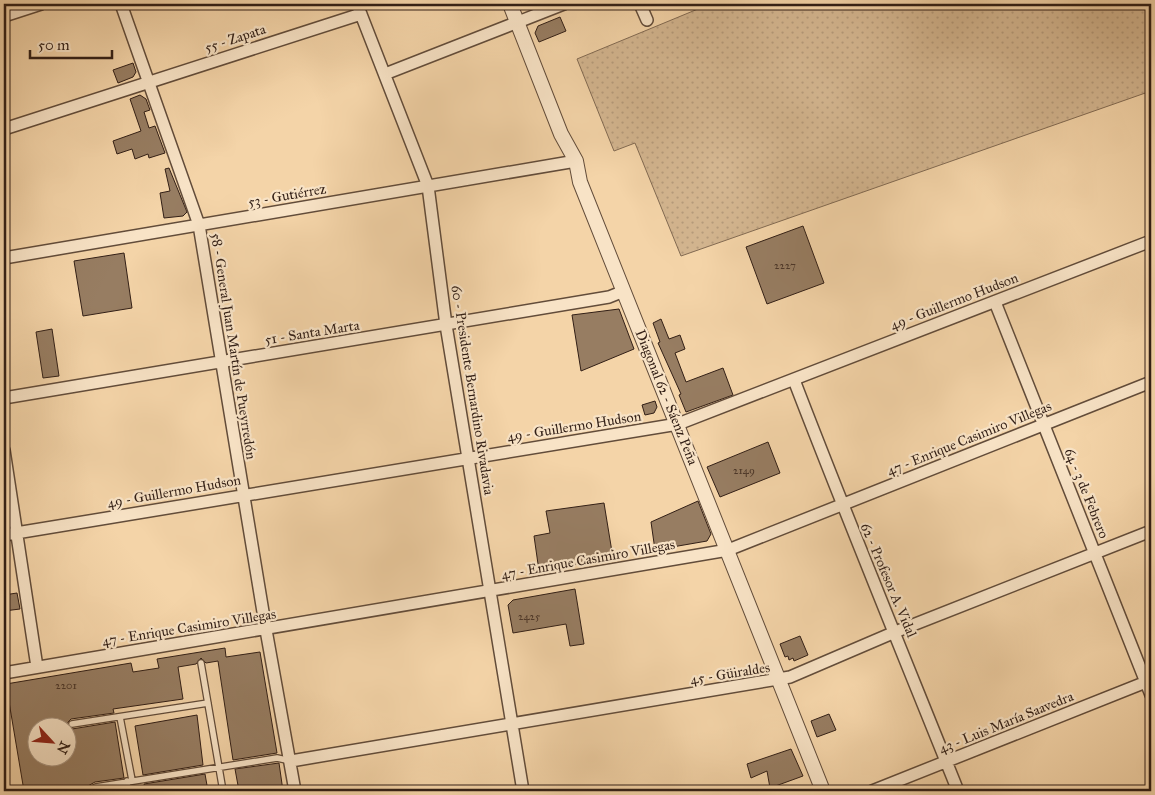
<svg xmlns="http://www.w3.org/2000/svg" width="1155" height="795" viewBox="0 0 1155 795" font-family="'IM FELL Great Primer',serif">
<defs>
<pattern id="grass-dots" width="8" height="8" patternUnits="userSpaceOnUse" patternTransform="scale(1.25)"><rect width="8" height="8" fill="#d3b58f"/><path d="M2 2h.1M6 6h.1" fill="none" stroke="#b69b7b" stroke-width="1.8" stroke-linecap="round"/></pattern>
</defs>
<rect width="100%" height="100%" fill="#f4d4a8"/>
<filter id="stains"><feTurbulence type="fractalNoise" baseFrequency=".004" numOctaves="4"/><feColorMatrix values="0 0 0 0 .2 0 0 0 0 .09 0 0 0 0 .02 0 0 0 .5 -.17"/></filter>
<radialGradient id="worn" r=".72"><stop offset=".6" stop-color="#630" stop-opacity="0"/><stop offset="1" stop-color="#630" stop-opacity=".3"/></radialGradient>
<path fill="url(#grass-dots)" stroke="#826a52" d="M 710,4 L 1151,4 L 1151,91 L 681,256 L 635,143 L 614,151 L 577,59 Z"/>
<path fill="#977d62" stroke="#321f16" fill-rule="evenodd" d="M 560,17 L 566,31 L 539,42 L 535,33 L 538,26 Z
M 133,63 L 136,72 L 133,77 L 118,83 L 113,70 Z
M 140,95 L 146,99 L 150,110 L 144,112 L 149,128 L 155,126 L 165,153 L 149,158 L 148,154 L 135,159 L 132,149 L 117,154 L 113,141 L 141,131 L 130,99 Z
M 169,168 L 187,212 L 183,216 L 164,218 L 160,193 L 170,191 L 165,169 Z
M 803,226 L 824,283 L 767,304 L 746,247 Z
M 124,253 L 132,308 L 83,316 L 74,261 Z
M 619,309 L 634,349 L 581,371 L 572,315 Z
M 661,319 L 669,339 L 680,335 L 685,349 L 675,353 L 686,382 L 723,368 L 733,395 L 686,412 L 679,395 L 681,394 L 658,343 L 660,342 L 653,323 Z
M 52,329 L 59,376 L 43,378 L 36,332 Z
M 655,401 L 657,407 L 654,413 L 645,415 L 642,405 Z
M 768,442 L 780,473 L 720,497 L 707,467 Z
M 698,501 L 711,534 L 707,541 L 655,550 L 651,522 Z
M 604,503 L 613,558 L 539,571 L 534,536 L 550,533 L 546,511 Z
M 575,589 L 584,644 L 570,646 L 566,624 L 513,633 L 508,605 L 513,600 Z
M 17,593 L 20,609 L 4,611 L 4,595 Z
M 800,636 L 808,655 L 794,661 L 793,658 L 789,660 L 788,656 L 785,657 L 780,644 Z
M 225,648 L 226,657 L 260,652 L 277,753 L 233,760 L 218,661 L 206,663 L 201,658 L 196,664 L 178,667 L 183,699 L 113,709 L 114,713 L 71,719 L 68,722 L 68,727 L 72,729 L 115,722 L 124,778 L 95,782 L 86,787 L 84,791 L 24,791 L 6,684 L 131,663 L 133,672 L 159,668 L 157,659 ZM 38,728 L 68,728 L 68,758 L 38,758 Z
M 829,714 L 836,730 L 817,737 L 811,721 Z
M 197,715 L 203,765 L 143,775 L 135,726 Z
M 791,749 L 803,776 L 770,788 L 767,771 L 751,778 L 747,764 Z
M 279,763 L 283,791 L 239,791 L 235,769 Z
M 205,774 L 208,791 L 146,791 L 144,784 Z"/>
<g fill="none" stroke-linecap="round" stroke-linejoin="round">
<g stroke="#624c3a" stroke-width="8">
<path id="service" d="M 201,663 L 223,791
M 120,717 L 132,780
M 72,724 L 208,703
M 127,781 L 128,791
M 89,791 L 96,787 L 277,758 L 291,761"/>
</g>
<g stroke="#624c3a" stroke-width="14">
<path id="minor" d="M 121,4 L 199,225 L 266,630 L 295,791
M 357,4 L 428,186 L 446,325 L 523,791
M 640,4 L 647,20
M 4,16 L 41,4
M 385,74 L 564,4
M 4,129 L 361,14
M 4,258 L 576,161
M 995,302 L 1151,695
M 794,380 C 847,518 903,654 958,791
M 4,398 L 609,297 L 624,291
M 4,450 L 37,667
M 4,535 L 678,424 L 1151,241
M 4,673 L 728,550 L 1151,382
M 291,761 L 790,677 L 895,632 L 1151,531
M 872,791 L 1151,680"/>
</g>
<g stroke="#624c3a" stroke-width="16">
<path id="tertiary" d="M 510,4 L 561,134 L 576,161 L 580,182 L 823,791"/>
</g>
<use href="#service" stroke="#f8e3c6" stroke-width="5.5"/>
<use href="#minor" stroke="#f8e3c6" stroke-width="11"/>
<use href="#tertiary" stroke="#f8e3c6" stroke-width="14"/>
</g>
<g text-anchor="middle" stroke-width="4.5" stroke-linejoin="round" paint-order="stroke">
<g font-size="11" fill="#4b3629">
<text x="785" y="269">2227</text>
<text x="744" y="474">2149</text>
<text x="529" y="620">2425</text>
<text x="66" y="689">2201</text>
</g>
<g font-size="14" fill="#321f16" stroke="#f8e3c6">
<text transform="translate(235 38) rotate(-18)" y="5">55 - Zapata</text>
<text transform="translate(287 195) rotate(-10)" y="5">53 - Gutiérrez</text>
<text transform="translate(954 301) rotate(-21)" y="5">49 - Guillermo Hudson</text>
<text transform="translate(312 332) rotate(-9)" y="5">51 - Santa Marta</text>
<text transform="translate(234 346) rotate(81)" y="5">58 - General Juan Martín de Pueyrredón</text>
<text transform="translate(473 390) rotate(81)" y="5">60 - Presidente Bernardino Rivadavia</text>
<text transform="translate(667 397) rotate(68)" y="5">Diagonal 62 - Sáenz Peña</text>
<text transform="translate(574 426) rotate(-9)" y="5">49 - Guillermo Hudson</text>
<text transform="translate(969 438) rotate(-22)" y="5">47 - Enrique Casimiro Villegas</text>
<text transform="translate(174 491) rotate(-10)" y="5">49 - Guillermo Hudson</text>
<text transform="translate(1087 493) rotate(68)" y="5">64 - 3 de Febrero</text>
<text transform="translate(588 559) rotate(-10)" y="5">47 - Enrique Casimiro Villegas</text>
<text transform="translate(889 580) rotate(67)" y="5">62 - Profesor A. Vidal</text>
<text transform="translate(189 627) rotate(-9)" y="5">47 - Enrique Casimiro Villegas</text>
<text transform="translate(730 673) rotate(-9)" y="5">45 - Güiraldes</text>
<text transform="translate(1006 722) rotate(-22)" y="5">43 - Luis María Saavedra</text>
</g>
</g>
<rect width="1155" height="795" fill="none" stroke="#f4d4a8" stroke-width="20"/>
<rect x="5" y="5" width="1145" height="785" fill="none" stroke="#321f16" stroke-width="2.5"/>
<rect x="10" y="10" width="1135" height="775" fill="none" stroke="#321f16"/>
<g transform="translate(52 742) rotate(116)"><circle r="24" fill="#f8e3c6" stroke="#a99580"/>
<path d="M0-4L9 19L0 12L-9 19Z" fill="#8f2418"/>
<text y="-8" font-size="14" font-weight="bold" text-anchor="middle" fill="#321f16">N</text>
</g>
<path d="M30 50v8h82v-8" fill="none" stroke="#321f16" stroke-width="2.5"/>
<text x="38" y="50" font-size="15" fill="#321f16" stroke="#f8e3c6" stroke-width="4" paint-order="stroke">50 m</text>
<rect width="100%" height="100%" filter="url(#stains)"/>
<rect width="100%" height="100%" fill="url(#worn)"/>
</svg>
